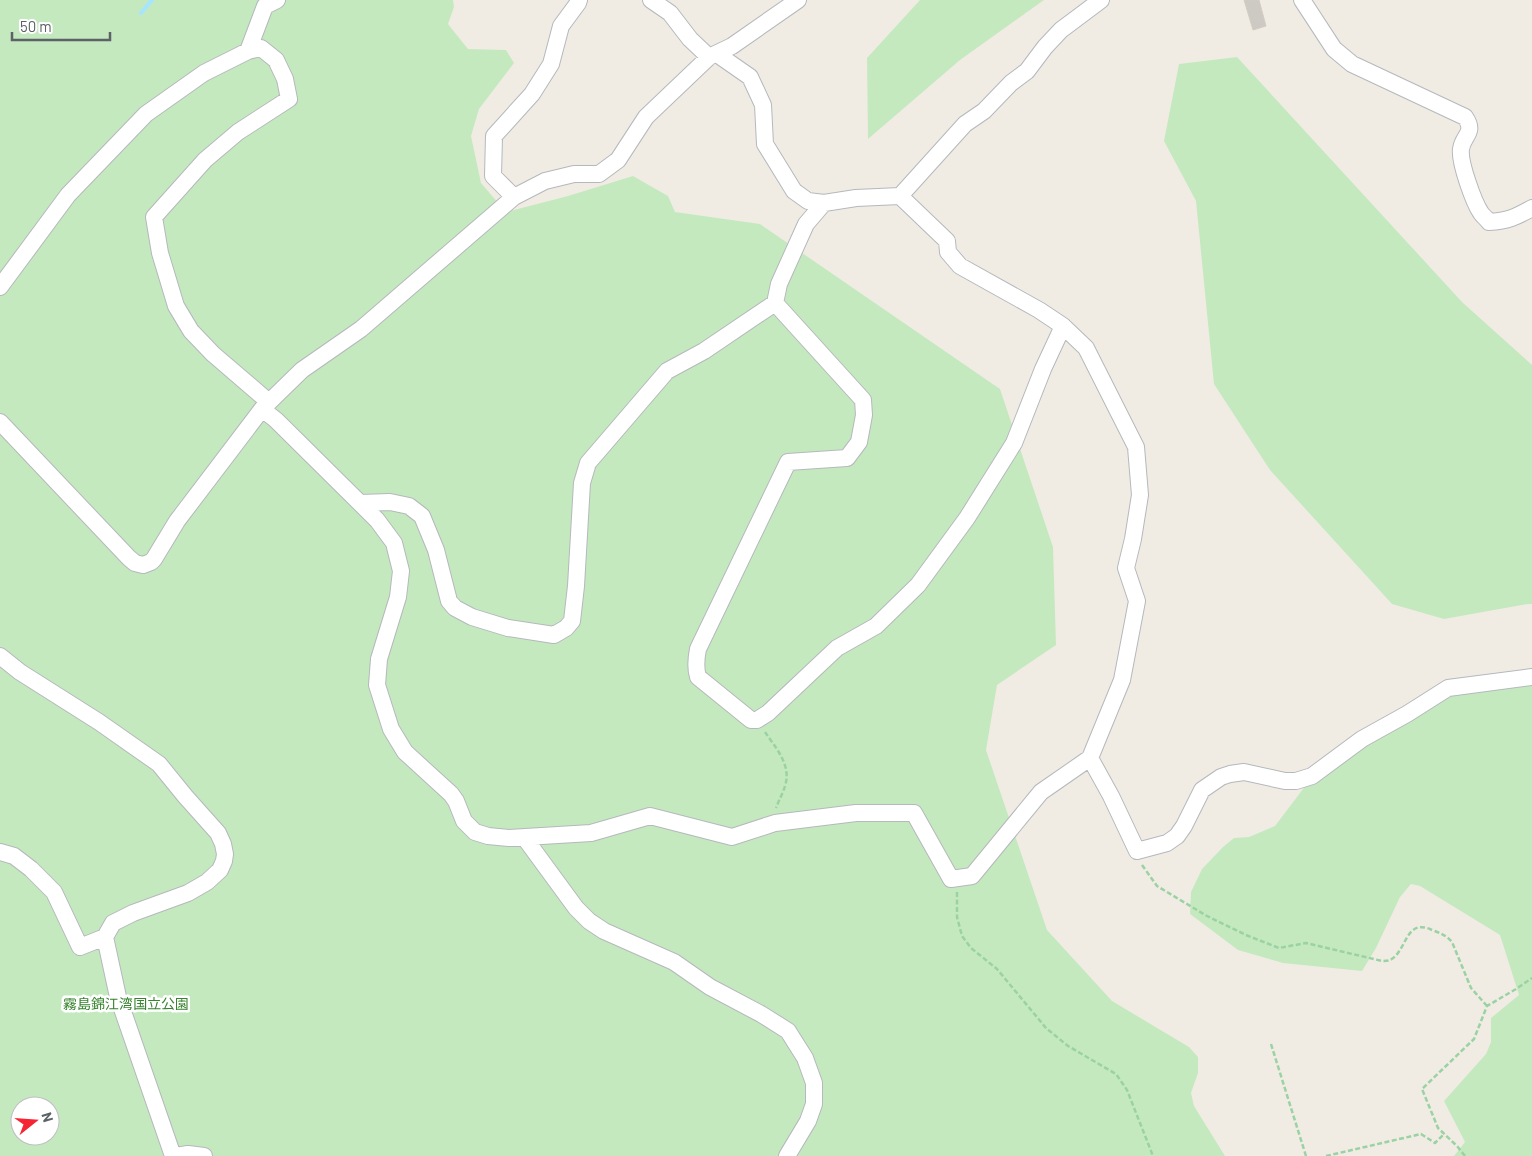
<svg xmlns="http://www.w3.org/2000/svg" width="1532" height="1156" viewBox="0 0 1532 1156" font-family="Barlow,'Noto Sans JP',sans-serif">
<rect width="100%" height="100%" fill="#f0ece4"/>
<path fill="#c5e9bf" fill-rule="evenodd" d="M 0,0 L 453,0 L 454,7 L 448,24 L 468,49 L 506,50 L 514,63 L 479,109 L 471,136 L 481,183 L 506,212 L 568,196 L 633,176 L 668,196 L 675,212 L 760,224 L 1000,389 L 1053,547 L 1056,645 L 997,685 L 986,750 L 1047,930 L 1112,1001 L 1189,1047 L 1198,1057 L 1198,1073 L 1191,1093 L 1194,1106 L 1225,1156 L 0,1156 ZM 20,1106 L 50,1106 L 50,1136 L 20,1136 Z
M 920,0 L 1044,0 L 960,60 L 868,139 L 867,58 Z
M 1237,57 L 1462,302 L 1532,365 L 1532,604 L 1528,604 L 1444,619 L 1392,604 L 1270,470 L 1214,384 L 1196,201 L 1164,141 L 1179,64 Z
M 1532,683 L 1532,1156 L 1454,1156 L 1465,1142 L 1444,1101 L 1486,1054 L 1491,1042 L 1491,1018 L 1519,995 L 1500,935 L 1420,886 L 1411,884 L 1400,897 L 1376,948 L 1362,971 L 1283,963 L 1238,950 L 1190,914 L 1191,892 L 1202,869 L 1223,847 L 1234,838 L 1249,837 L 1275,826 L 1306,785 L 1358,746 L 1448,694 Z"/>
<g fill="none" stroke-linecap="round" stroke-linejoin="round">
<path stroke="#a5e5ff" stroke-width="4" d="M 141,13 L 152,0"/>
</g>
<path fill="#cdc9c3" stroke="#d5ccc2" d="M 1244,0 L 1259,0 L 1266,26 L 1253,30 Z"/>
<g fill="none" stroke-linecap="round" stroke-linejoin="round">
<g stroke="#b5b8bc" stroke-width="18">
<path id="minor" d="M 651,0 L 670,13 L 690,39 L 709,57
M 1302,0 L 1334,49 L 1352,64 L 1465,117 C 1476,133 1463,135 1461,149 C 1459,162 1474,203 1481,213 C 1483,216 1487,219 1489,222 C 1508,221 1516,217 1532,208
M 248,51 L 261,48 L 276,60 L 285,79 L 289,99 L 238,132 L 205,160 L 154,217 L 160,253 L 176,306 L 191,331 L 213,354 L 269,402
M 717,54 L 750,77 L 763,105 L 765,144 L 794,191 L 808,201 L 824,203 L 856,198 L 900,196 L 965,124 L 984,111 L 1011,83 L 1027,71 L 1045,47 L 1061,30 L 1101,0
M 514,197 L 493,176 L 494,136 L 532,94 L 551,64 L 561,26 L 578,3 L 579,0
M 0,287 L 68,195 L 146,114 L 204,73 L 248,51 L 265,6 L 277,0
M 775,303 L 863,400 L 864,415 L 859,442 L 847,458 L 788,462 L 698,649 C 696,659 695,667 698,677 L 751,720 L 757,720 L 768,713 L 837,648 L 876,626 L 918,585 L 967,518 L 1014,443 L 1043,369 L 1063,326
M 262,409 L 276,420 L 377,520 L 394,543 L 401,571 L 398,597 L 379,659 L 377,685 L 391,729 L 405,752 L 451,794 L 456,801 L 464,821 L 475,832 L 488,836 L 509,838 L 591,833 L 650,816 L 732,837 L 775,823 L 856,813 L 914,813 L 951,879 L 972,876 L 1041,792 L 1090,758 L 1122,680 L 1137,601 L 1126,568 L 1133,539 L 1140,495 L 1136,447 L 1086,348 L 1063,326 L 1039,310 L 960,266 L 948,252 L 947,241 L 900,196
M 0,422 L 129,558 L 135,563 L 143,565 L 151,562 L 154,559 L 177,521 L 262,409 L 302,370 L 361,329 L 514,197 L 545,181 L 574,174 L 599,174 L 618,160 L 646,117 L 709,57 L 732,46 L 798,0
M 360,503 L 390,502 L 409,506 L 422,516 L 436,550 L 449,601 L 455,608 L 472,617 L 508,628 L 554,635 L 566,628 L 572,621 L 576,586 L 582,483 L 588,463 L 667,371 L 704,351 L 775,303 L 779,284 L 806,224 L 824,203
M 0,656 L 20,672 L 99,722 L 159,764 L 185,796 L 218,833 L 223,844 L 225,854 L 224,861 L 220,870 L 207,882 L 188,893 L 133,913 L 113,923 L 105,937 L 80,947 L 54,892 L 31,869 L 14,856 L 0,852
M 1090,758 L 1111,796 L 1137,851 L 1167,843 L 1177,836 L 1184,826 L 1202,790 L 1221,777 L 1230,774 L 1244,772 L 1285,781 L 1296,781 L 1312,776 L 1362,739 L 1407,714 L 1448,688 L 1532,677
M 524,837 L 576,908 L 589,921 L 604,931 L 674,962 L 710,987 L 761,1014 L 788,1031 L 805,1058 L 814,1083 L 814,1104 L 808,1121 L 787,1156
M 105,937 L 118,997 L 173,1156
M 176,1156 L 188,1154 L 204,1156"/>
</g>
<path stroke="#9bd2a3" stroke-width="2.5" stroke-dasharray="5 2.5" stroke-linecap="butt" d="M 765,732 C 775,747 792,765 785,786 C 783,793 779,800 776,808
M 1142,865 L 1157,886 L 1207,916 L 1246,935 L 1279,948 L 1306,943 L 1382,961 C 1385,961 1388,961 1390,960 C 1407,952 1405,917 1432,930 C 1440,933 1446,935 1452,942 L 1471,988 L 1487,1006
M 957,892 L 957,917 L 962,936 L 971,948 L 997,969 L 1046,1028 L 1068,1046 L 1116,1074 L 1127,1090 L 1153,1156
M 1271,1044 L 1306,1156
M 1326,1156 L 1421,1134 L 1435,1143 L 1444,1134
M 1465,1156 L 1457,1146 L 1438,1128 L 1422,1089 L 1474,1039 L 1487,1006 L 1516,989 L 1532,978"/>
<use href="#minor" stroke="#fff" stroke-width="16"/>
</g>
<g text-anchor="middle" stroke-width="5" stroke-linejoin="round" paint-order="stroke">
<g font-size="14" fill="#37832e" stroke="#fff">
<text x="126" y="1009">霧島錦江湾国立公園</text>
</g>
</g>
<g transform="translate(35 1121) rotate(73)"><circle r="24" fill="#ffffff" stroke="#bec0c2"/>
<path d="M0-4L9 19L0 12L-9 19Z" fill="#f52534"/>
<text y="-8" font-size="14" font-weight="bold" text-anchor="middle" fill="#5c6266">N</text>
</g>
<path d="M12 32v8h98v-8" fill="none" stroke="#5c6266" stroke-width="2.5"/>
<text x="20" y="32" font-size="15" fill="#5c6266" stroke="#ffffff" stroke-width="4" paint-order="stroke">50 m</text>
</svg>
